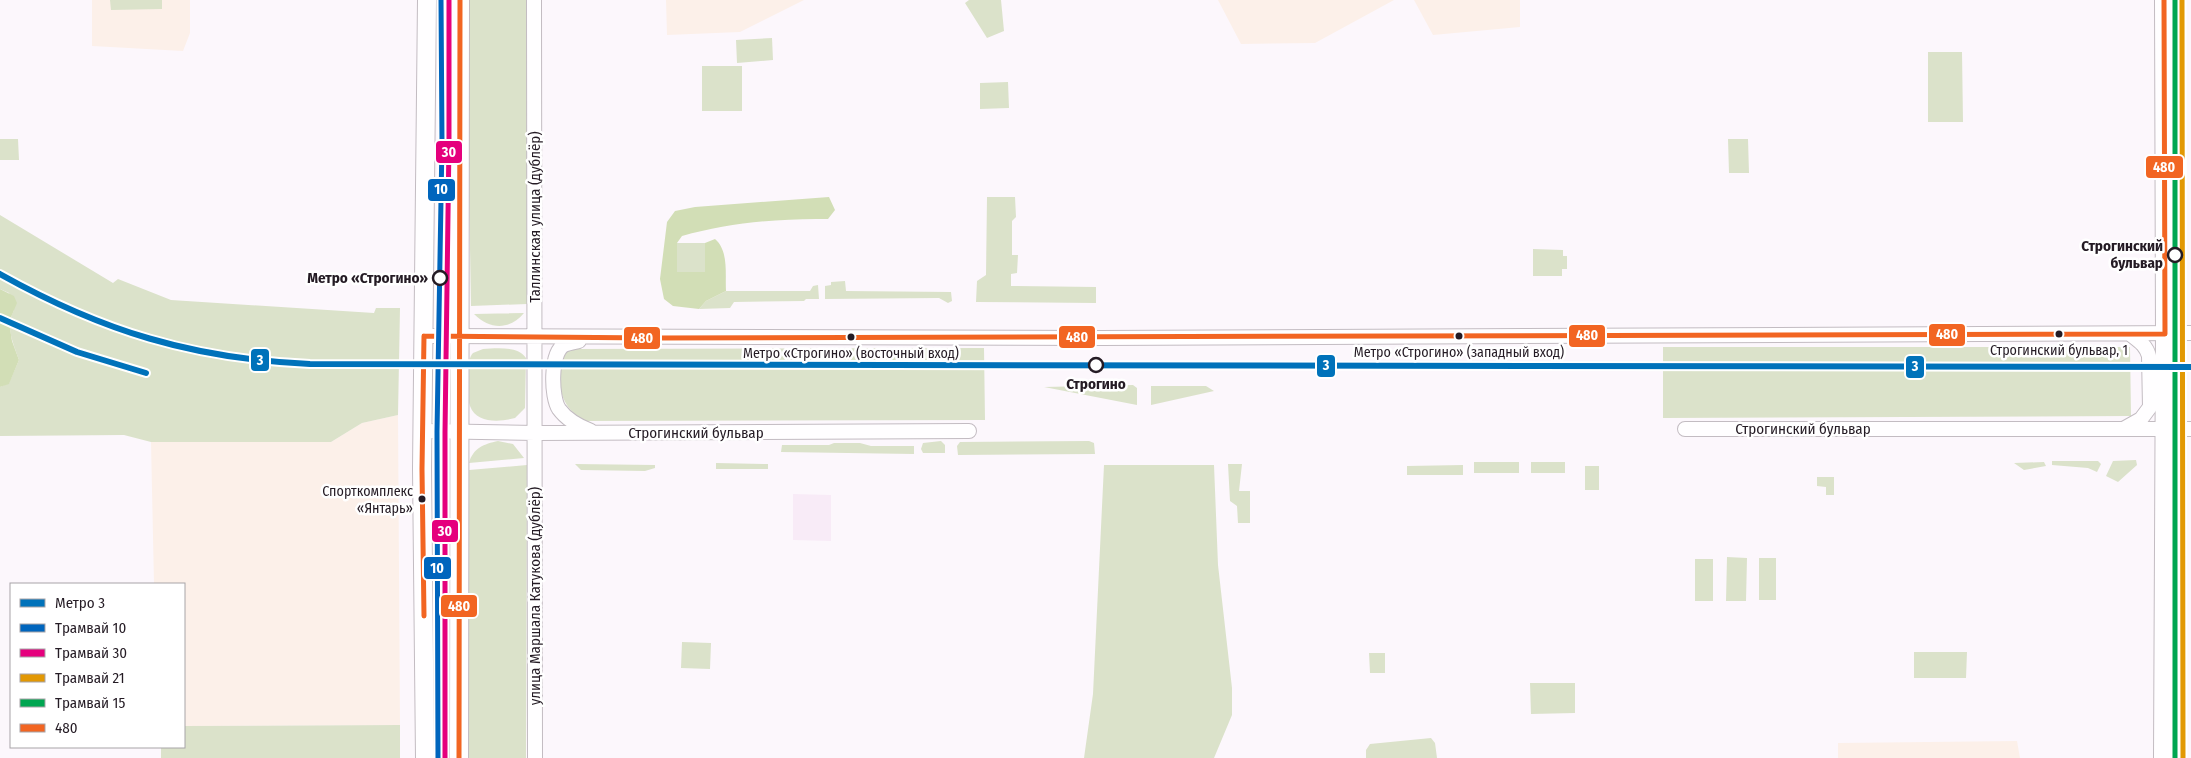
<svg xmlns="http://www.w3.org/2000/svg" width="2191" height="758" viewBox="0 0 2191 758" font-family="'Fira Sans Condensed',sans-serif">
<rect width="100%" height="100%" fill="#fcf7fc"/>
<path fill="#f8ebf7" d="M 793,494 L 831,495 L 831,541 L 793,540 Z"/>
<path fill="#fcf0e9" d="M 92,0 L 190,0 L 190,33 L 183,51 L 92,46 Z
M 666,0 L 804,0 L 740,32 L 667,35 Z
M 1218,0 L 1394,0 L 1315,43 L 1241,44 Z
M 1414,0 L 1520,0 L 1520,27 L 1433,35 Z
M 398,415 L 400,725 L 184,726 L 184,584 L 154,584 L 151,442 L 331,442 L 362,423 Z
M 2017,741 L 2020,758 L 1838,758 L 1838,743 Z"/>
<path fill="#dbe2ca" d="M 110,0 L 162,0 L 162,9 L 111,10 Z
M 469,0 L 528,0 L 527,304 L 471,306 L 468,133 Z
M 969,0 L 1001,0 L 1004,31 L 987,38 L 965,3 Z
M 772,38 L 773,60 L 737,63 L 736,40 Z
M 1928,52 L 1962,52 L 1963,122 L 1928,122 Z
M 702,66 L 742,66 L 742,111 L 702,111 Z
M 1008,82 L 1009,108 L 980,109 L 980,83 Z
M 0,139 L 18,139 L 19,160 L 0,160 Z
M 1728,139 L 1748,139 L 1749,173 L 1729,173 Z
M 987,197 L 1015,197 L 1016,217 L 1012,221 L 1012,255 L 1018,255 L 1017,273 L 1011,274 L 1011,286 L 1096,287 L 1096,303 L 976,302 L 977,281 L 986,275 Z
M 0,215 L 113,283 L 118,279 L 171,300 L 374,313 L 376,308 L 400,308 L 398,415 L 362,423 L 331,442 L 151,442 L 124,435 L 0,436 L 0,387 L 9,383 L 19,360 C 13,343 5,326 14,310 L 9,293 L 0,289 Z
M 677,243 L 705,243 L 705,272 L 677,272 Z
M 1533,249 L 1563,250 L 1563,256 L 1567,256 L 1567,269 L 1562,269 L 1562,276 L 1533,276 Z
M 845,281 L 846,291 L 951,292 L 952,301 L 948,303 L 939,298 L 825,299 L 825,286 L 831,285 L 831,282 Z
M 818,285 L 819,299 L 806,299 L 804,301 L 734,302 L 730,308 L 699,309 L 706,301 L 726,291 L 810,291 L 813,286 Z
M 524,313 C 510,330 490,330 474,314 Z
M 1663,347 L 2130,347 L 2131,416 L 1663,418 Z
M 984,348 L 985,420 L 583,421 C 558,403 558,386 563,357 L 567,352 L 574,349 Z
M 483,349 C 497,348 518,346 526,358 L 525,408 L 515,418 C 501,422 476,424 470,406 C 467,398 469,388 469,379 C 469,370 467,360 473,353 Z
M 1133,385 L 1137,388 L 1137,405 L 1044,387 Z
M 1151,386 L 1206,386 L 1214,391 L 1151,405 Z
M 498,441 L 513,444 L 524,458 L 469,463 C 473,448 484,444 498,441 Z
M 941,441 L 945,445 L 945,453 L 923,453 L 921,449 L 923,443 Z
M 1089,441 L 1094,443 L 1095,454 L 958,455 L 957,446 L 960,442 Z
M 834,443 L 860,443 L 871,446 L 914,446 L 914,454 L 781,452 L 782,445 L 829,445 Z
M 2136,460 L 2137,465 L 2118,482 L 2106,476 L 2113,461 Z
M 2052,461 L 2098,461 L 2101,464 L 2097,472 L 2088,468 L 2052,465 Z
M 1474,462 L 1519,462 L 1519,473 L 1474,473 Z
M 1531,462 L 1565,462 L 1565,473 L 1531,473 Z
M 2044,462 L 2046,466 L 2024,470 L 2014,463 Z
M 716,463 L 768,464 L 768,469 L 716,469 Z
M 575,464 L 655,465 L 655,468 L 645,471 L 581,470 Z
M 1228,464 L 1242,464 L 1239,491 L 1250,491 L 1250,523 L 1238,523 L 1237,506 L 1230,501 Z
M 527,465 L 526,758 L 468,758 L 469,470 Z
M 1104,465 L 1214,465 L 1218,565 L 1232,688 L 1232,715 L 1214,758 L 1084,758 L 1093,694 Z
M 1463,465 L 1463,475 L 1407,475 L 1407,466 Z
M 1585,466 L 1599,466 L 1599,490 L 1585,490 Z
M 1817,477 L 1834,477 L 1834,495 L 1826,495 L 1826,487 L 1817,486 Z
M 1727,557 L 1747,558 L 1746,601 L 1726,601 Z
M 1759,558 L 1776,558 L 1776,600 L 1759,600 Z
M 1695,559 L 1713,559 L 1713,601 L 1695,601 Z
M 682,642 L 711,643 L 710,669 L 681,668 Z
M 1914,652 L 1967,652 L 1966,678 L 1914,678 Z
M 1369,653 L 1385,653 L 1385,673 L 1370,673 Z
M 1530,683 L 1575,683 L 1575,713 L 1531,714 Z
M 400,725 L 400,758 L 161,758 L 161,747 L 184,747 L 184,726 Z
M 1431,738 L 1435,743 L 1437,758 L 1366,758 L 1366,750 L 1370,744 Z"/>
<path fill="#d2deb6" d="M 829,197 L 835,210 L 828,219 C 780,218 728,223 682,236 L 677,243 L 677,272 L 705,272 L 705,243 L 715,239 C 729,251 725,274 726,291 L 706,301 L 699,309 L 673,306 L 664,299 L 660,279 L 667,222 L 675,211 L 695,207 Z
M 0,289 L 14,296 L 17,303 L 9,322 L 12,341 L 19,360 L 9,384 L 0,387 Z"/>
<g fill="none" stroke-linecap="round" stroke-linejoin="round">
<g stroke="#c3bcc2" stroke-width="16">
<path id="minor" d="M 534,0 L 535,758
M 424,336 L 1100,338 L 2191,333
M 579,341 C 575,342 568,343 564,345 C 550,353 551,397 559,409 C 567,420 578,426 591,431
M 2125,428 L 2141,419 L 2150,407 L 2149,356 C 2146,345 2139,341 2130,334
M 1685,429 L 2191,429
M 423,431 L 535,433 L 969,431"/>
</g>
<g stroke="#c3bcc2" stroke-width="20">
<path id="major" d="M 425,758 L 422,469 L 427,0
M 459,758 L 460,0
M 2163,758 L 2165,334 L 2164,0"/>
</g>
<use href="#minor" stroke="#fffeff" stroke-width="14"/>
<use href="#major" stroke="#fffeff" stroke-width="18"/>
<g stroke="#fff" stroke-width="9">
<path id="bus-1" d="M 2164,0 L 2165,334
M 424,336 L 654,338 L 2165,334
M 424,336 L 422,469 L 424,616
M 459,758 L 460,0"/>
</g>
<use href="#bus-1" stroke="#f26522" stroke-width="5"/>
<g stroke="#fff" stroke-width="9">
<path id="tram-1" d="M 438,758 L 437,432 L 442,142 L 441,0"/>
</g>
<g stroke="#fff" stroke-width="9">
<path id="tram-2" d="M 445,758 L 445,432 L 449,142 L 449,0"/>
</g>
<g stroke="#fff" stroke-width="9">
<path id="tram-3" d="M 2182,0 L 2183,758"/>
</g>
<g stroke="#fff" stroke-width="9">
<path id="tram-4" d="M 2175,0 L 2175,758"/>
</g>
<use href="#tram-1" stroke="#0065bd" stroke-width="5"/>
<use href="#tram-2" stroke="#e5007d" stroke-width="5"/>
<use href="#tram-3" stroke="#e29804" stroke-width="5"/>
<use href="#tram-4" stroke="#00a651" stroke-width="5"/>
<g stroke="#fff" stroke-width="10">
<path id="metro-1" d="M 0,274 C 102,331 193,359 310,364 L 2191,367
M 0,318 L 77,352 L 146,373"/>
</g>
<use href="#metro-1" stroke="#0072ba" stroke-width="6"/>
</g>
<g fill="#fff" stroke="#241b24" stroke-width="2.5">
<circle cx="2175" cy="255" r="7"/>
<circle cx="440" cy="278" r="7"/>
<circle cx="1096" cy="365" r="7"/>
</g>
<g fill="#241b24" stroke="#fff" stroke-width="2">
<circle cx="2059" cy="334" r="4.5"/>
<circle cx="1459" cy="336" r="4.5"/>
<circle cx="851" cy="337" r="4.5"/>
<circle cx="422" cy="499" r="4.5"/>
</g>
<g text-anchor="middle" stroke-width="5" stroke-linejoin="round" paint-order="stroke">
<g font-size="14" fill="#241b24" stroke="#fff">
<text x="2059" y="355">Строгинский бульвар, 1</text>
<text x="1459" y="357">Метро «Строгино» (западный вход)</text>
<text x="851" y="358">Метро «Строгино» (восточный вход)</text>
<text x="413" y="496" text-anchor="end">Спорткомплекс<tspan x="413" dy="17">«Янтарь»</tspan></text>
</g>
<g font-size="15" fill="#241b24" stroke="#fff">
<text transform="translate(535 217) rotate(-90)" y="5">Таллинская улица (дублёр)</text>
<text x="1803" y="434">Строгинский бульвар</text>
<text x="696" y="438">Строгинский бульвар</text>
<text transform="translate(535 596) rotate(-90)" y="5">улица Маршала Катукова (дублёр)</text>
</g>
<g font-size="15" font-weight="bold" fill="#241b24" stroke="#fff" text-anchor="end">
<text x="2163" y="251">Строгинский<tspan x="2163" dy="17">бульвар</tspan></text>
<text x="428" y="283">Метро «Строгино»</text>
<text x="1096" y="389" text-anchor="middle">Строгино</text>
</g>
</g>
<g stroke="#fff" stroke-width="2">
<rect x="435" y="140" width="28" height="24" rx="5" fill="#e5007d"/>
<rect x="2145" y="155" width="39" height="24" rx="5" fill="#f26522"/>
<rect x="427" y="178" width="29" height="24" rx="5" fill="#0065bd"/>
<rect x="1928" y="323" width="38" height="24" rx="5" fill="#f26522"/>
<rect x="1568" y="324" width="38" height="24" rx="5" fill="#f26522"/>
<rect x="1058" y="325" width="38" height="24" rx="5" fill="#f26522"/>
<rect x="623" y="326" width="38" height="24" rx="5" fill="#f26522"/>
<rect x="250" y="348" width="20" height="24" rx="5" fill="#0072ba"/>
<rect x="1316" y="354" width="20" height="24" rx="5" fill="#0072ba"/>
<rect x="1905" y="355" width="20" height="24" rx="5" fill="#0072ba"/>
<rect x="431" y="519" width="28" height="24" rx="5" fill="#e5007d"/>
<rect x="423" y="556" width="29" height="24" rx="5" fill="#0065bd"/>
<rect x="440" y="594" width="38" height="24" rx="5" fill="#f26522"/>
</g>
<g font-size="14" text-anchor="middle" font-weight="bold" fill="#fff">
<text x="449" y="157">30</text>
<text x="2164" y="172">480</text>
<text x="441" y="194">10</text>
<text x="1947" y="339">480</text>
<text x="1587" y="340">480</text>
<text x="1077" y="342">480</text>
<text x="642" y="343">480</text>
<text x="260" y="365">3</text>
<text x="1326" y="370">3</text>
<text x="1915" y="371">3</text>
<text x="445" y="536">30</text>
<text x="437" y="573">10</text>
<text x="459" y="611">480</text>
</g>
<rect x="10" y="583" width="175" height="165" fill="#ffffff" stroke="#a7a4a7"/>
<rect x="20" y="599" width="25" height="8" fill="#0072ba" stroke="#a7a4a7"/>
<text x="55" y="608" font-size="15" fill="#241b24">Метро 3</text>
<rect x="20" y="624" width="25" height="8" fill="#0065bd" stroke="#a7a4a7"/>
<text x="55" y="633" font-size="15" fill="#241b24">Трамвай 10</text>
<rect x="20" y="649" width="25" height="8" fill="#e5007d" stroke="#a7a4a7"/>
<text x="55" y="658" font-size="15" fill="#241b24">Трамвай 30</text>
<rect x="20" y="674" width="25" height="8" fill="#e29804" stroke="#a7a4a7"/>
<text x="55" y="683" font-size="15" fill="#241b24">Трамвай 21</text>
<rect x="20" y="699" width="25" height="8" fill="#00a651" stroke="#a7a4a7"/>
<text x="55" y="708" font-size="15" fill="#241b24">Трамвай 15</text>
<rect x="20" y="724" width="25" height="8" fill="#f26522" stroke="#a7a4a7"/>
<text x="55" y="733" font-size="15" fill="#241b24">480</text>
</svg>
